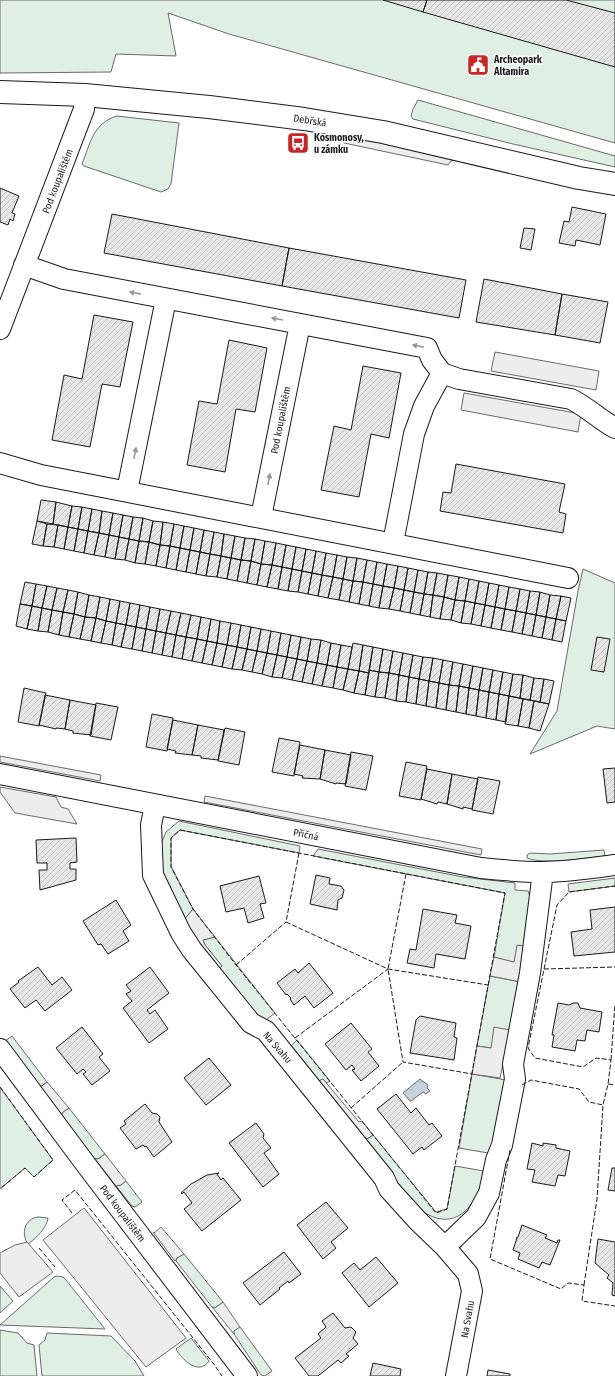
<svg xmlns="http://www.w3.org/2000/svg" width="615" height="1376" viewBox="0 0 615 1376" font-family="'Fira Sans Condensed',sans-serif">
<defs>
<pattern id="water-ripples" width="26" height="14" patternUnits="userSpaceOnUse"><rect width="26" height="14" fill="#c6d2dc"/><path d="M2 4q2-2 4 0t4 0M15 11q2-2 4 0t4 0" fill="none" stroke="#aab4bc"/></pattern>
<pattern id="building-hatch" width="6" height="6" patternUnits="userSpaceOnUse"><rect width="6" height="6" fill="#e6e6e6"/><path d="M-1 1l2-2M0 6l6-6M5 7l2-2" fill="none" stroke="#c5c5c5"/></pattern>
</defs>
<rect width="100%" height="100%" fill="#fff"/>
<path fill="#e0efe3" stroke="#6a6a6a" d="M 0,0 L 615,0 L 615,143 L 229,34 L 168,13 L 176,56 L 116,54 L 111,72 L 0,73 Z
M 418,100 L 615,156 L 615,167 L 513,144 L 413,119 L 411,116 L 413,109 Z
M 117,116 L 179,123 L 171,184 L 168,189 L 161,192 L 84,166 L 82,164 C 90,144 93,123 117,116 Z
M 583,569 L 615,583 L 615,729 L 597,726 L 530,754 L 557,711 L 578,591 Z
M 179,821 L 300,846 L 299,853 L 180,830 L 171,838 L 171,866 L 193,909 L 184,920 L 162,870 L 161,844 L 166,832 Z
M 318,849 L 463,877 L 515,883 L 515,890 L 528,891 L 531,899 L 525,946 L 514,963 L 494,957 L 505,893 L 313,856 Z
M 604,850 L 605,856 C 586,858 544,865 527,858 L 527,855 L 530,853 L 550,854 Z
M 615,878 L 615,886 L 569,892 L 568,884 Z
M 215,937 L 275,1013 L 266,1020 L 256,1019 L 218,969 L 222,966 L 205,945 L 203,940 Z
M 490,976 L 516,981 L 519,983 L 510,1030 L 491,1048 L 477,1046 Z
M 12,1036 L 47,1082 L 42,1086 L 38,1085 L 5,1041 Z
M 297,1040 L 330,1081 L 327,1083 L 323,1079 L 316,1082 L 290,1047 Z
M 472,1074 L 506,1080 L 496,1145 L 488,1153 L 459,1148 Z
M 0,1087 L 53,1160 L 34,1177 L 25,1168 L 0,1189 Z
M 69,1108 L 105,1154 L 98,1159 L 95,1159 L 61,1116 L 63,1112 Z
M 373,1135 L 436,1212 L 447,1209 L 455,1166 L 484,1171 C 478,1207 453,1237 417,1207 L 365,1143 L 365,1140 Z
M 126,1181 L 142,1202 L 135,1207 L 132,1206 L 116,1186 L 121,1185 Z
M 38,1217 L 48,1218 C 47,1228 36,1238 28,1244 C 21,1234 24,1219 38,1217 Z
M 184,1254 L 223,1302 L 215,1308 L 212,1307 L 176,1261 L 177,1258 Z
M 57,1276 L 63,1277 L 66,1280 L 105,1329 L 0,1325 L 54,1277 Z
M 0,1286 L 13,1301 L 0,1313 Z
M 240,1327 L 272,1371 L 265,1376 L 261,1375 L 234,1334 L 233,1331 Z
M 0,1330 L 18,1333 L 27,1343 L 34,1345 L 37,1376 L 0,1376 Z
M 47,1333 L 111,1336 L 135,1361 L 144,1376 L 42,1376 L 39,1345 L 45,1340 Z
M 191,1338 L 209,1361 C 199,1376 182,1360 176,1349 Z"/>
<path fill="#ededed" stroke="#6a6a6a" d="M 338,135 L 391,145 L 457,159 L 451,161 L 448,165 L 344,143 Z
M 495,352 L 599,371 L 596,390 L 491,371 Z
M 464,393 L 581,414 L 578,432 L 461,410 Z
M 0,756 L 101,775 L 100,781 L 0,762 Z
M 0,787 L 56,797 L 61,807 L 68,809 L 77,824 L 15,813 L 0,792 Z
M 205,796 L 482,849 L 481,855 L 204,802 Z
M 193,909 L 215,937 L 203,940 L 205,945 L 222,966 L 218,969 L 219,972 L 184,920 Z
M 517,945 L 525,946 L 519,983 L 516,981 L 490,976 L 494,957 L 514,962 Z
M 494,1027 L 510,1030 L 500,1078 L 472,1074 L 477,1046 L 491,1048 Z
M 323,1079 L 359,1122 L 362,1121 L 373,1135 L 365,1140 L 316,1082 Z
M 47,1082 L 69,1108 L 63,1112 L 61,1116 L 38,1085 L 42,1086 Z
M 105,1154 L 126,1181 L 121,1185 L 116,1186 L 95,1159 L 98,1159 Z
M 84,1208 L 186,1338 L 146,1367 L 43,1240 Z
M 161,1227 L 184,1254 L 177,1258 L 175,1261 L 153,1232 L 154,1233 Z
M 27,1242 L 53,1272 L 19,1297 L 0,1273 L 0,1253 L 15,1245 Z
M 223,1302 L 240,1327 L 234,1331 L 234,1334 L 212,1307 L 215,1308 Z"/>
<path fill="url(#water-ripples)" stroke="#6a6a6a" d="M 420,1079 L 428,1085 L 427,1088 L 430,1091 L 426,1094 L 423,1092 L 411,1101 L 410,1101 L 403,1093 Z"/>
<path fill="url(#building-hatch)" stroke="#1a1a1a" d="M 383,0 L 427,0 L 423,12 Z
M 427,0 L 566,0 L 615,13 L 615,67 L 423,12 Z
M 0,188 L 19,196 L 12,213 L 15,214 L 13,221 L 10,219 L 8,225 L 0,222 Z
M 572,207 L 606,214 L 600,245 L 576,240 L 575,246 L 559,243 L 564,221 L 569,222 Z
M 112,214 L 289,248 L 282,286 L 104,253 Z
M 524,228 L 535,229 L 531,250 L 520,248 Z
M 289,248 L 466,280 L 459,318 L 282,286 Z
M 484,279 L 562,294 L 555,335 L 476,322 Z
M 562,294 L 608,302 L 600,343 L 555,335 Z
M 94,315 L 133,322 L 120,387 L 102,384 L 90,447 L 52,440 L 64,375 L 82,379 Z
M 229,340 L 267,348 L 255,412 L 236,409 L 225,472 L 187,465 L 199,401 L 217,404 Z
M 363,366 L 401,373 L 389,438 L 371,434 L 359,497 L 321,490 L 334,426 L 351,430 Z
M 456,464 L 565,484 L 559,512 L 566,514 L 563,533 L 440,511 L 443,492 L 451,493 Z
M 41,500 L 56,502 L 53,524 L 37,521 Z
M 56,502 L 72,506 L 68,527 L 53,524 Z
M 72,506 L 82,507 L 78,529 L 68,527 Z
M 82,507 L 92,509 L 88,531 L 78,529 Z
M 92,509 L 102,511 L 99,533 L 88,531 Z
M 102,511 L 113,513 L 109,535 L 99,533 Z
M 113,513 L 123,515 L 119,537 L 109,535 Z
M 123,515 L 133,517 L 129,539 L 119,537 Z
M 133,517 L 143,518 L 139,541 L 129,539 Z
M 143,518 L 153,521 L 149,542 L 139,541 Z
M 37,521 L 47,524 L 43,546 L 32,544 Z
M 153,521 L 163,522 L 160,545 L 149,542 Z
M 163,522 L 174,524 L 170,546 L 160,545 Z
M 47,524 L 58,525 L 54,547 L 43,546 Z
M 174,524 L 184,526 L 180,548 L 170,546 Z
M 58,525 L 68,527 L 64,549 L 54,547 Z
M 184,526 L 194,528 L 190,550 L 180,548 Z
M 68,527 L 78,529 L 74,551 L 64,549 Z
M 194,528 L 204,530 L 200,552 L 190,550 Z
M 78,529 L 88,531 L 84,553 L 74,551 Z
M 204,530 L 214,532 L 210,554 L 200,552 Z
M 88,531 L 99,533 L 94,555 L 84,553 Z
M 214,532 L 224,534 L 221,556 L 210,554 Z
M 99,533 L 109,535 L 105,557 L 94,555 Z
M 224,534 L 235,536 L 231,558 L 221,556 Z
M 109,535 L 119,537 L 115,559 L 105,557 Z
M 235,536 L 245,538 L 241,560 L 231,558 Z
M 119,537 L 129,539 L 125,560 L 115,559 Z
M 245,538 L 255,539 L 251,561 L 241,560 Z
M 129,539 L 139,541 L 135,563 L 125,560 Z
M 255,539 L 265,541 L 261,564 L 251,561 Z
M 139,541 L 149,542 L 145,564 L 135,563 Z
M 265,541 L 276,543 L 272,565 L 261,564 Z
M 149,542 L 160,545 L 156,566 L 145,564 Z
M 276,543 L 286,545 L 282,567 L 272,565 Z
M 160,545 L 170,546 L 166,568 L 156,566 Z
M 286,545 L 296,547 L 292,569 L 282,567 Z
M 170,546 L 180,548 L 176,570 L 166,568 Z
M 296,547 L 306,549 L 302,571 L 292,569 Z
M 180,548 L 190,550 L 186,572 L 176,570 Z
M 306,549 L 316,551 L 312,573 L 302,571 Z
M 190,550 L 200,552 L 196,574 L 186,572 Z
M 316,551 L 326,553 L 322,575 L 312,573 Z
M 200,552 L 210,554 L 206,576 L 196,574 Z
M 326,553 L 337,555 L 333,577 L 322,575 Z
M 210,554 L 221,556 L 217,577 L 206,576 Z
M 337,555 L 347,557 L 343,579 L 333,577 Z
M 221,556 L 231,558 L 227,579 L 217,577 Z
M 347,557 L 357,558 L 353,581 L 343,579 Z
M 231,558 L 241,560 L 237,581 L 227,579 Z
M 357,558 L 367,560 L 363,582 L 353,581 Z
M 241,560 L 251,561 L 247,583 L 237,581 Z
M 367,560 L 377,562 L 373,584 L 363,582 Z
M 251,561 L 261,564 L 257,585 L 247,583 Z
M 377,562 L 387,564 L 383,586 L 373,584 Z
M 261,564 L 272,565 L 267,587 L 257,585 Z
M 387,564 L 398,566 L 394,588 L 383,586 Z
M 272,565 L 282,567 L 278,589 L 267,587 Z
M 398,566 L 408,568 L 404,590 L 394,588 Z
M 282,567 L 292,569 L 288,591 L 278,589 Z
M 408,568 L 418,570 L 414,592 L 404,590 Z
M 292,569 L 302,571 L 298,592 L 288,591 Z
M 418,570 L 428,572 L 424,594 L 414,592 Z
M 302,571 L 312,573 L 308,594 L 298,592 Z
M 428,572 L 437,573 L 433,595 L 424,594 Z
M 312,573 L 322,575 L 318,596 L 308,594 Z
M 437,573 L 448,575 L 444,597 L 433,595 Z
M 322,575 L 333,577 L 328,598 L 318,596 Z
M 448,575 L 459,577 L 455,600 L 444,597 Z
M 333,577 L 343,579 L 339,600 L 328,598 Z
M 459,577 L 469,579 L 465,601 L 455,600 Z
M 343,579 L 353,581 L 349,602 L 339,600 Z
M 469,579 L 479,581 L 475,603 L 465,601 Z
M 353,581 L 363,582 L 359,604 L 349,602 Z
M 479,581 L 489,583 L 485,605 L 475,603 Z
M 25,582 L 36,584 L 32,606 L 20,604 Z
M 363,582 L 373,584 L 369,606 L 359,604 Z
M 489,583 L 499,585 L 495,607 L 485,605 Z
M 36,584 L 47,586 L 42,608 L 32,606 Z
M 373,584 L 383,586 L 379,608 L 369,606 Z
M 499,585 L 509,587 L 505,609 L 495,607 Z
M 47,586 L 57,588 L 52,610 L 42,608 Z
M 383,586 L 394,588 L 389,609 L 379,608 Z
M 509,587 L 520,589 L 516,611 L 505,609 Z
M 57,588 L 68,590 L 63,612 L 52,610 Z
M 394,588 L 404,590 L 400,611 L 389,609 Z
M 520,589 L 530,591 L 526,613 L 516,611 Z
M 68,590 L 78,592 L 74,614 L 63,612 Z
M 404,590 L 414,592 L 410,613 L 400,611 Z
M 530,591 L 540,592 L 536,615 L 526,613 Z
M 78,592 L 89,595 L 85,617 L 74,614 Z
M 414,592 L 424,594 L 420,615 L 410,613 Z
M 540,592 L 550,595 L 546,617 L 536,615 Z
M 424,594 L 433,595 L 430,617 L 420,615 Z
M 89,595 L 100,597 L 96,618 L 85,617 Z
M 433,595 L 444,597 L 440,619 L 430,617 Z
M 550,595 L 561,596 L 556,619 L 546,617 Z
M 561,596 L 571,598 L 566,621 L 556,619 Z
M 100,597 L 110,599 L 106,621 L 96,618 Z
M 444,597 L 455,600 L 451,620 L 440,619 Z
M 110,599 L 120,601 L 116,623 L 106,621 Z
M 455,600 L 465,601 L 461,623 L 451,620 Z
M 120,601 L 130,603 L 126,625 L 116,623 Z
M 465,601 L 475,603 L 471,624 L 461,623 Z
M 130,603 L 140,605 L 136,627 L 126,625 Z
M 475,603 L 485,605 L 481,626 L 471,624 Z
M 20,604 L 32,606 L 27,629 L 16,626 Z
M 140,605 L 150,607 L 146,629 L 136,627 Z
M 485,605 L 495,607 L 491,628 L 481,626 Z
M 32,606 L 42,608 L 38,631 L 27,629 Z
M 150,607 L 160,609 L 156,631 L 146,629 Z
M 495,607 L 505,609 L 501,630 L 491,628 Z
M 42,608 L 52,610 L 48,632 L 38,631 Z
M 160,609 L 171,611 L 166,633 L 156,631 Z
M 505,609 L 516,611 L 512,632 L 501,630 Z
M 52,610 L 63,612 L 59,635 L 48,632 Z
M 171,611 L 181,613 L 176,635 L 166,633 Z
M 516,611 L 526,613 L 522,634 L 512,632 Z
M 63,612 L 74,614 L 69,637 L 59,635 Z
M 181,613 L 191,615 L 186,637 L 176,635 Z
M 526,613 L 536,615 L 532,636 L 522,634 Z
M 74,614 L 85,617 L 80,639 L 69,637 Z
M 191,615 L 201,617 L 197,639 L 186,637 Z
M 536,615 L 546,617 L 542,638 L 532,636 Z
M 85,617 L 96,618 L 91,641 L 80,639 Z
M 201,617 L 211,619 L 207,641 L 197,639 Z
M 546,617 L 556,619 L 552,640 L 542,638 Z
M 96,618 L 106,621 L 101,643 L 91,641 Z
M 211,619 L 220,621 L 217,643 L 207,641 Z
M 556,619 L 566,621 L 562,642 L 552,640 Z
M 106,621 L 116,623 L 112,645 L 101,643 Z
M 220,621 L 231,623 L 227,645 L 217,643 Z
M 116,623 L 126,625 L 121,647 L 112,645 Z
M 231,623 L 241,625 L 237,647 L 227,645 Z
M 126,625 L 136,627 L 132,649 L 121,647 Z
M 241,625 L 251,627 L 247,649 L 237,647 Z
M 136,627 L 146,629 L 142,651 L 132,649 Z
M 251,627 L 261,629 L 257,651 L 247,649 Z
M 146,629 L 156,631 L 152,653 L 142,651 Z
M 261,629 L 271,631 L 267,653 L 257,651 Z
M 156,631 L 166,633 L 162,655 L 152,653 Z
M 271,631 L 281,633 L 277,655 L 267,653 Z
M 166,633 L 176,635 L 172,657 L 162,655 Z
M 281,633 L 291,635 L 287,657 L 277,655 Z
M 176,635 L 186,637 L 182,659 L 172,657 Z
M 291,635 L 301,637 L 297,659 L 287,657 Z
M 186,637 L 197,639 L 192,661 L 182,659 Z
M 301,637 L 311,639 L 307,661 L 297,659 Z
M 597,637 L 610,639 L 604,672 L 591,670 Z
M 197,639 L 207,641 L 202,663 L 192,661 Z
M 311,639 L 321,640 L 317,663 L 307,661 Z
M 321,640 L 331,643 L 327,665 L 317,663 Z
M 207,641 L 217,643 L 212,665 L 202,663 Z
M 217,643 L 227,645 L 222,667 L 212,665 Z
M 331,643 L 341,645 L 337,667 L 327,665 Z
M 353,643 L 363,645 L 359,671 L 348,669 Z
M 227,645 L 237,647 L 232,669 L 222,667 Z
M 341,645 L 352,647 L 348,669 L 337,667 Z
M 363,645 L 373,647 L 369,673 L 359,671 Z
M 237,647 L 247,649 L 242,670 L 232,669 Z
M 373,647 L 383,649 L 379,672 L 369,670 Z
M 247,649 L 257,651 L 252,672 L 242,670 Z
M 383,649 L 393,651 L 389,673 L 379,672 Z
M 257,651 L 267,653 L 262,674 L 252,672 Z
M 393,651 L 403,653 L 399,675 L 389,673 Z
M 267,653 L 277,655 L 272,677 L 262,674 Z
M 403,653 L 413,655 L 409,677 L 399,675 Z
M 277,655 L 287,657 L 282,678 L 272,677 Z
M 413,655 L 423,657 L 419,679 L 409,677 Z
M 287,657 L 297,659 L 292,680 L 282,678 Z
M 423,657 L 433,658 L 429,681 L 419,679 Z
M 433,658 L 443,660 L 439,683 L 429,681 Z
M 297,659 L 307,661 L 302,682 L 292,680 Z
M 443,660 L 453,662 L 449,685 L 439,683 Z
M 307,661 L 317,663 L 312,684 L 302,682 Z
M 453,662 L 463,664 L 459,686 L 449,685 Z
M 317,663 L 327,665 L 322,686 L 312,684 Z
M 463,664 L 473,666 L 469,688 L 459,686 Z
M 327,665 L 337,667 L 333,688 L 322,686 Z
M 473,666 L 483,668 L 479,690 L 469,688 Z
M 337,667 L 348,669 L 343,690 L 333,688 Z
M 483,668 L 493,670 L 489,692 L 479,690 Z
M 348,669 L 359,671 L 354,693 L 343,690 Z
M 369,670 L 379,672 L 375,697 L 365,695 Z
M 493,670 L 503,672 L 499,694 L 489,692 Z
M 359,671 L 369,673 L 365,695 L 354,693 Z
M 379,672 L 389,673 L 385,698 L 375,697 Z
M 503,672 L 513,674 L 509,696 L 499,694 Z
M 389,673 L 399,675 L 396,701 L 385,698 Z
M 513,674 L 523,675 L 520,698 L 509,696 Z
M 399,675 L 409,677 L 406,702 L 396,701 Z
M 523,675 L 534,678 L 530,700 L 520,698 Z
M 409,677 L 419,679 L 416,704 L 406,702 Z
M 534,678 L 544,679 L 540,702 L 530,700 Z
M 419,679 L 429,681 L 426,706 L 416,704 Z
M 544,679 L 554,681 L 549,704 L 540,702 Z
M 429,681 L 439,683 L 436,708 L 426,706 Z
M 439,683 L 449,685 L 446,710 L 436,708 Z
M 449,685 L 459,686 L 456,712 L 446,710 Z
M 459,686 L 469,688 L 466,714 L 456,712 Z
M 24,688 L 46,693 L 39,726 L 18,722 Z
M 469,688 L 479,690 L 476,716 L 466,714 Z
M 479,690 L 489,692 L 486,718 L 476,716 Z
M 489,692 L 499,694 L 496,720 L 486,718 Z
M 499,694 L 509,696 L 506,722 L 496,720 Z
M 45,695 L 70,700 L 65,729 L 56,728 L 56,729 L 39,725 Z
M 509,696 L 523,699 L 518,726 L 505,724 Z
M 523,699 L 534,701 L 529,728 L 518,726 Z
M 70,700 L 96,705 L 91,735 L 73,733 L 73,731 L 65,729 Z
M 534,701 L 549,704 L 540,731 L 529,728 Z
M 96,703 L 118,707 L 111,740 L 90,736 Z
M 152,714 L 173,718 L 167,751 L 146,747 Z
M 173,720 L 198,725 L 192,755 L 175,753 L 176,751 L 167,749 Z
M 198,725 L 224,730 L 218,760 L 201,758 L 201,756 L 192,755 Z
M 225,728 L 245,732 L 239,765 L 218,761 Z
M 279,738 L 300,742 L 294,776 L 272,772 Z
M 300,745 L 325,750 L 320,779 L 302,778 L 303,776 L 294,774 Z
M 325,750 L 351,755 L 346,784 L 336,783 L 336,784 L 320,779 Z
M 351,752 L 373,756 L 366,790 L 345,786 Z
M 406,762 L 427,766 L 421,800 L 399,796 Z
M 615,768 L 615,802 L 607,803 L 603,769 Z
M 427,769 L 452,774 L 447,804 L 438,802 L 437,804 L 421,799 Z
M 452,774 L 478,779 L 472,809 L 463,807 L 463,809 L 447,804 Z
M 478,777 L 500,781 L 493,814 L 472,810 Z
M 76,838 L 77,862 L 70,863 L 70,869 L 76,869 L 76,880 L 40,890 L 39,870 L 47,870 L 47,863 L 37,863 L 36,840 Z
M 316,875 L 330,878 L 329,884 L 341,886 L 344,890 L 342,898 L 338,900 L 337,910 L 310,904 Z
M 259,876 L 266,903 L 260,904 L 264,918 L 248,923 L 244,908 L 226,912 L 220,886 Z
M 116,900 L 131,925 L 123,931 L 129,941 L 108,954 L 101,944 L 98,945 L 83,921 Z
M 615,907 L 615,952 L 574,956 L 571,932 L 592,929 L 590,910 Z
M 423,909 L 457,915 L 455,923 L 471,926 L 465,959 L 436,954 L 434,968 L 407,963 L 410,949 L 416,950 Z
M 309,963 L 333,993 L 314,1008 L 305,996 L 294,1005 L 290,999 L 291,998 L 287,994 L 286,995 L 277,983 L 295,969 L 298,973 Z
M 38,967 L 52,985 L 62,977 L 72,990 L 45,1011 L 36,1000 L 25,1008 L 10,989 L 19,982 L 18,981 Z
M 150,967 L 169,993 L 147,1010 L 150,1014 L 155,1010 L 168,1029 L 149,1043 L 123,1008 L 132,1001 L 126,994 L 131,991 L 126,985 Z
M 558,1003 L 569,1005 L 573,1003 L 578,1003 L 580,1008 L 602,1012 L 599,1032 L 587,1030 L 585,1041 L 577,1040 L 575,1051 L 552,1047 L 554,1035 L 552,1035 Z
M 420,1016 L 456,1023 L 454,1037 L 457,1038 L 454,1060 L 410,1053 L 416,1020 Z
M 351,1023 L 372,1049 L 368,1052 L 379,1066 L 361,1081 L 352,1070 L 355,1069 L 352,1065 L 346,1070 L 325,1044 Z
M 82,1027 L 103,1054 L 99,1057 L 110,1071 L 92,1085 L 83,1074 L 86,1072 L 83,1069 L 77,1074 L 56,1048 Z
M 209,1058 L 231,1085 L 206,1105 L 184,1078 Z
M 396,1094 L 411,1113 L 416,1108 L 429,1125 L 432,1123 L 442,1136 L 424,1150 L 422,1147 L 413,1154 L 377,1109 Z
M 145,1104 L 152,1113 L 157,1114 L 160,1117 L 159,1122 L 172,1142 L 154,1157 L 146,1146 L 145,1147 L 143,1145 L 136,1149 L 120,1128 L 126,1124 L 124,1121 Z
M 256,1123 L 264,1134 L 263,1138 L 271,1148 L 264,1153 L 279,1174 L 263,1187 L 229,1143 Z
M 532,1143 L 543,1146 L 543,1143 L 556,1145 L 556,1148 L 570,1151 L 565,1176 L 558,1175 L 555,1186 L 532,1182 L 535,1170 L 527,1169 Z
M 612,1168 L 615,1168 L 615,1191 L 608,1190 Z
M 219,1173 L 217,1174 L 221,1180 L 223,1178 L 241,1200 L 202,1231 L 184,1209 L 192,1203 L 184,1192 L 182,1194 L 181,1193 L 191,1184 L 207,1175 Z
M 326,1202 L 348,1228 L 331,1242 L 336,1248 L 323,1259 L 297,1225 Z
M 522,1225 L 547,1235 L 545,1238 L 557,1243 L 558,1240 L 560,1240 L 550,1265 L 542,1262 L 539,1268 L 518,1259 L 520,1253 L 513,1250 L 517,1238 L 516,1238 L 518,1237 Z
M 598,1239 L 615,1242 L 615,1296 L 612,1295 L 613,1283 L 607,1278 L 609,1275 L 595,1263 Z
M 284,1252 L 301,1274 L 289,1283 L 288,1281 L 279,1288 L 280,1289 L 260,1305 L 243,1283 Z
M 376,1257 L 398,1283 L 369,1307 L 342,1273 L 354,1263 L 360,1270 Z
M 333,1313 L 345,1328 L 351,1327 L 356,1332 L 353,1338 L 358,1344 L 346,1354 L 349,1356 L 341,1363 L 338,1360 L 318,1376 L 309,1376 L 295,1358 L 321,1338 L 318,1334 L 326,1327 L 322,1321 Z
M 373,1363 L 401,1369 L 400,1376 L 370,1376 Z
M 488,1370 L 510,1374 L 510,1376 L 487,1376 Z"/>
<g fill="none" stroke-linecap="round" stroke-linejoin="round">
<g stroke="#1a1a1a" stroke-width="22">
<path id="minor" d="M 24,265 L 64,279 L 427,348 L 432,360 L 442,373 L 459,379 L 571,399 C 587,407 599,419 615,428
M 0,329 L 84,109 L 85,95
M 0,463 L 41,475 L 568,578
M 127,491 L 166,299
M 261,517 L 300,324
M 393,543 L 414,434 L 424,406 L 442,373
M 0,774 L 481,868 C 501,870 521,872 542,872 C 566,872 591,868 615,865
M 155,805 L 151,825 L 153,875 L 181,933 L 192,950 L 251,1023 L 266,1031 L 384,1178 L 389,1189 L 418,1221 L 445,1247 L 468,1274 L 472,1291 L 456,1376
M 0,1049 L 87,1166 L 247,1376
M 445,1247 L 476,1217 L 489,1193 L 496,1160 L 502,1145 L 515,1079 L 513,1064 L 530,973 L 543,872"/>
</g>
<g stroke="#1a1a1a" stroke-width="24">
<path id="secondary" d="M 0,92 L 85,95 L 209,107 L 304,119 L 383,132 L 579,178 L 615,184"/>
</g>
<use href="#minor" stroke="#fff" stroke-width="20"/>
<use href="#secondary" stroke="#fff" stroke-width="22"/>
<path stroke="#1a1a1a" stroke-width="1" stroke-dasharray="5 2" stroke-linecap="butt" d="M 180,830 L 505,893 L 447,1209 L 436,1213 L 236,965 L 193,909 L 171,867 L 171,838 Z
M 299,853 L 286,922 L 388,969 L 488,985
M 406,874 L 388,969 L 403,1062 L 472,1074
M 236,965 L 286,922
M 544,969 L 615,967
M 295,1038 L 388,969
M 611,1060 L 615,1004
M 608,1084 L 615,1085
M 522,1085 L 531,1080 L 579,1089 L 589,1102 L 603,1105 L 608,1084 L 611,1060 L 596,1058 L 583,1067 L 535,1058 L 528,1048 L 557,905 L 569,892 L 615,886
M 0,1087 L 53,1160 L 34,1177 L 25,1168 L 0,1189
M 351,1108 L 403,1062
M 510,1150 L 490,1259 L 561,1289 L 568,1283 L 584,1285 L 582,1301 L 615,1306
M 72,1213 L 62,1200 L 75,1190 L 213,1363 L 222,1376
M 39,1248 L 55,1267
M 584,1285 L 597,1199 L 603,1105"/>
</g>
<defs><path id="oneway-solid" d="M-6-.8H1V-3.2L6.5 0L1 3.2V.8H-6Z"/></defs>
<g fill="#989898">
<use href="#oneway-solid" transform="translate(135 293) rotate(-169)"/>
<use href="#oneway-solid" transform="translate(277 319) rotate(-170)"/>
<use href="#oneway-solid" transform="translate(418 346) rotate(-169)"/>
<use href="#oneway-solid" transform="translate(135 453) rotate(-79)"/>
<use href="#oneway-solid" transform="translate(269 479) rotate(-79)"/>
</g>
<defs>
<g id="civic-square" transform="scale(1.15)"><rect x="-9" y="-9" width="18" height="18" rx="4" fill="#c62828" stroke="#fff"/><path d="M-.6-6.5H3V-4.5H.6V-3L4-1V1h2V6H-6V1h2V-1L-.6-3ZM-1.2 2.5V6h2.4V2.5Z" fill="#fff"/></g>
<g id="bus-square" transform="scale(1.15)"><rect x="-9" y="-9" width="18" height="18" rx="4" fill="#c62828" stroke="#fff"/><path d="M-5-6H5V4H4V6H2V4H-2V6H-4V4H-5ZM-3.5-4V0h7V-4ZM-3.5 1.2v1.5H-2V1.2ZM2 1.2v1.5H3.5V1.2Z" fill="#fff"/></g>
</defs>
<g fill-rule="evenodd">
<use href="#civic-square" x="478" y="65"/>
<use href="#bus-square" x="298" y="143"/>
</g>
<g text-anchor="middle" stroke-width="3" stroke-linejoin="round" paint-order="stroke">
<g font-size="10" font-weight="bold" fill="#1a1a1a" stroke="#fff" text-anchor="start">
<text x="494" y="63">Archeopark<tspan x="494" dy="12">Altamira</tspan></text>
<text x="314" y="141">Kosmonosy,<tspan x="314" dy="12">u zámku</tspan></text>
</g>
<g font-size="10" fill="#1a1a1a" stroke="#fff">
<text transform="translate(310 120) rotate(9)" y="4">Debřská</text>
<text transform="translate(57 181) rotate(-69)" y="4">Pod koupalištěm</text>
<text transform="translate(280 420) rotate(-79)" y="4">Pod koupalištěm</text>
<text transform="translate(306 834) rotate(11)" y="4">Příčná</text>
<text transform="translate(278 1047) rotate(49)" y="4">Na Svahu</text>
<text transform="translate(123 1213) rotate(53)" y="4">Pod koupalištěm</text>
<text transform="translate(467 1319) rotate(-80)" y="4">Na Svahu</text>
</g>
</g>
</svg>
